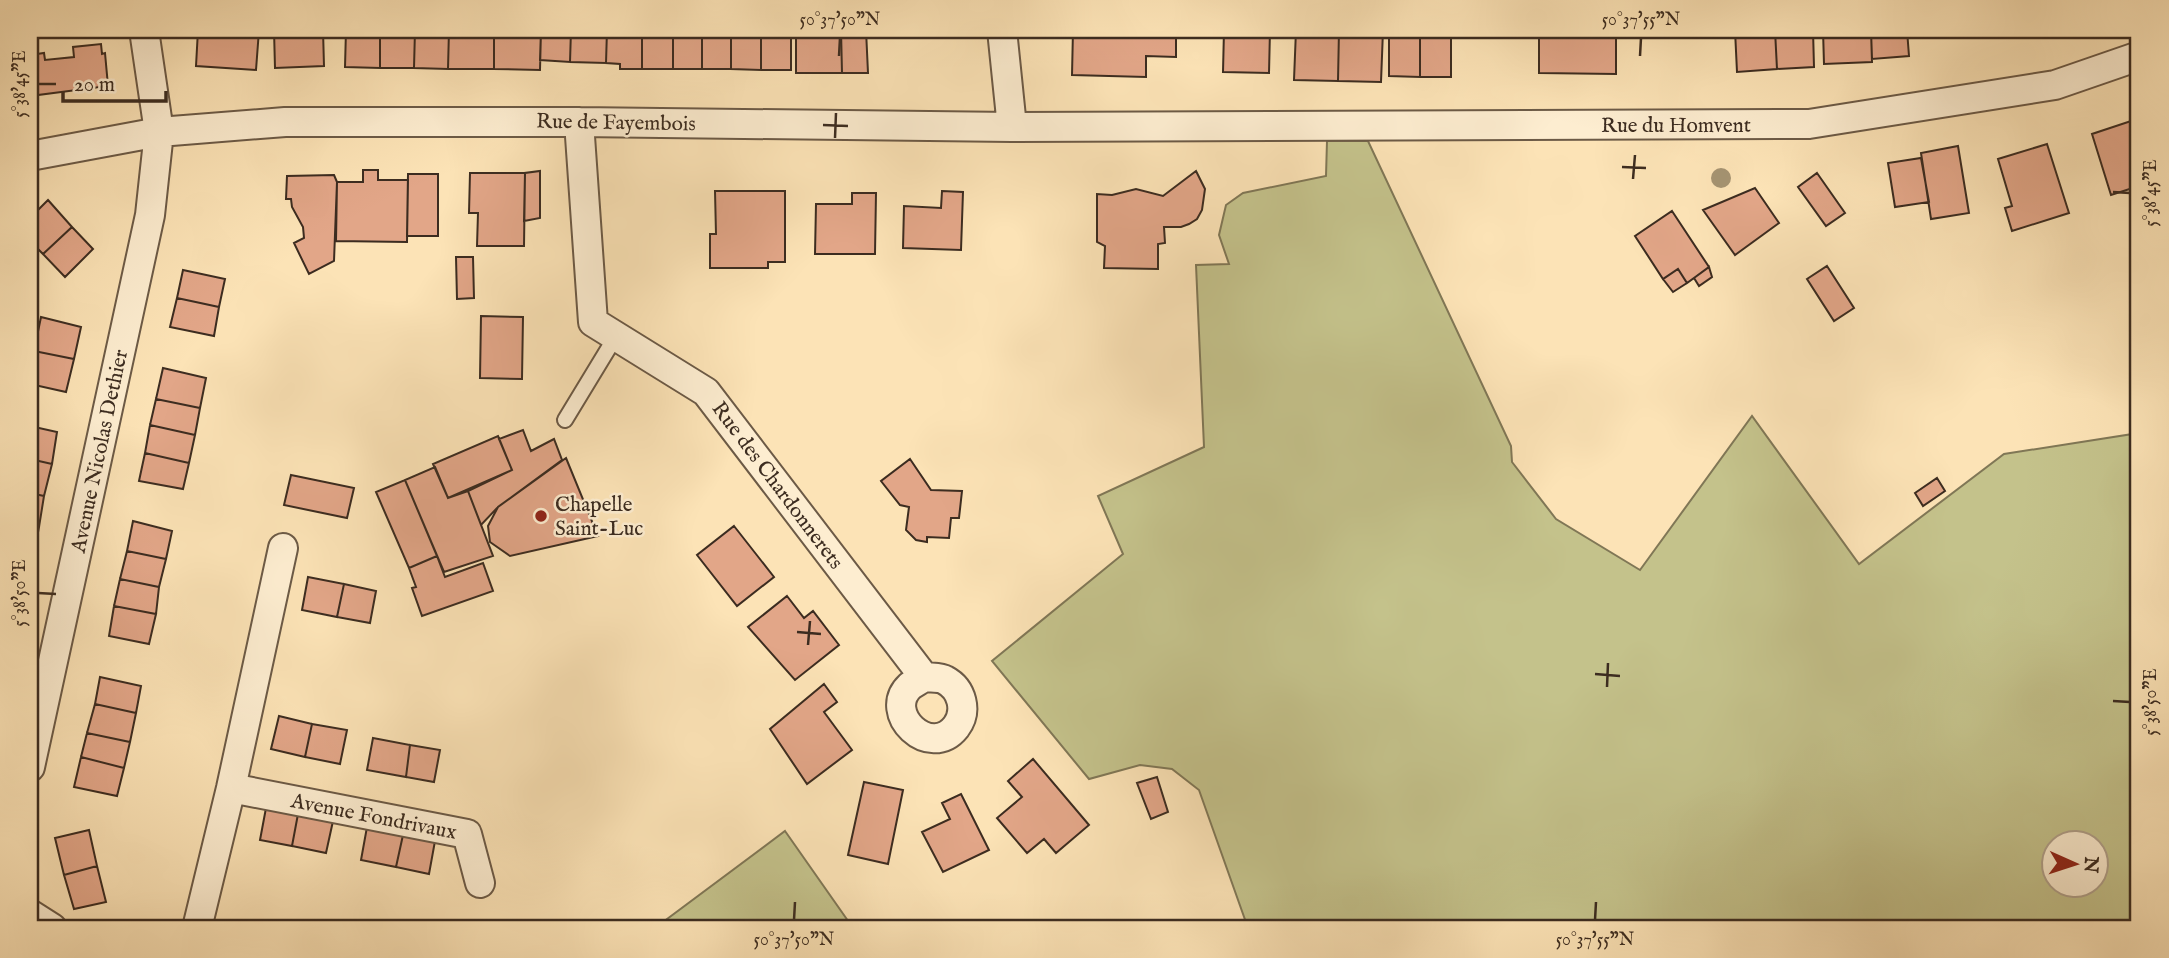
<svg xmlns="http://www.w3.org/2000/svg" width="2169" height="958" viewBox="0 0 2169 958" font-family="'IM FELL English',serif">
<rect width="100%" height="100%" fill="#fce3b6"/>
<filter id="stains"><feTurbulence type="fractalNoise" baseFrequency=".00286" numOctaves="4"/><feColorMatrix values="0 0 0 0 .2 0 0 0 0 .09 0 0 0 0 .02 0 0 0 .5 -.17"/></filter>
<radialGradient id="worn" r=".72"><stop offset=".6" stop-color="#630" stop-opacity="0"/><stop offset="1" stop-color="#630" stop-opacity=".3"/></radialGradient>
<path fill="#c4c28b" stroke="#807756" stroke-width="2" fill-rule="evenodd" d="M 1327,141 L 1368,141 L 1511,446 L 1512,462 L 1556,519 L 1640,570 L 1752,416 L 1859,564 L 2004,454 L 2139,433 L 2139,928 L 1248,928 L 1199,790 L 1172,769 L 1140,765 L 1089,779 L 992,661 L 1123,554 L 1098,496 L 1204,447 L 1196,265 L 1229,264 L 1219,235 L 1226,205 L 1243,193 L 1326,176 ZM 2054,842 L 2096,842 L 2096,884 L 2054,884 Z
M 785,831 L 853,928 L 655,928 Z"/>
<path fill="#e2a688" stroke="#3c2c20" stroke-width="2" d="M 198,30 L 259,30 L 256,70 L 196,66 Z
M 274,30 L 323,30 L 324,66 L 275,68 Z
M 346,30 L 380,30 L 380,68 L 345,67 Z
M 380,30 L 415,30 L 414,68 L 380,68 Z
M 415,30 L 449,30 L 448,69 L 414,68 Z
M 449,30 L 494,30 L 494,69 L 448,69 Z
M 494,30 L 541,30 L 540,70 L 494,69 Z
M 541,30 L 571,30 L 570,62 L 540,60 Z
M 571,30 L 607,30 L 606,63 L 570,62 Z
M 607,30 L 642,30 L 642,69 L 620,69 L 620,64 L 606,63 Z
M 642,30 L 673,30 L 673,69 L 642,69 Z
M 673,30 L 702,30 L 702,69 L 673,69 Z
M 702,30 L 731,30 L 731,69 L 702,69 Z
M 731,30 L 761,30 L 761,70 L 731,69 Z
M 761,30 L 791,30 L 791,70 L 761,70 Z
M 796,30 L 841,30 L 842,73 L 796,73 Z
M 841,30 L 866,30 L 868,73 L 842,73 Z
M 1073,30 L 1176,30 L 1176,57 L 1146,56 L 1146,77 L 1072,75 Z
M 1224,30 L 1270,30 L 1269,73 L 1223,72 Z
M 1296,30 L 1339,30 L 1338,81 L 1294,80 Z
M 1339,30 L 1383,30 L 1381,82 L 1338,81 Z
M 1389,30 L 1420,30 L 1420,77 L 1389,76 Z
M 1420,30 L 1451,30 L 1451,77 L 1420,77 Z
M 1539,30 L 1616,30 L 1616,74 L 1539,73 Z
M 1735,30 L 1775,30 L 1777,69 L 1737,72 Z
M 1775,30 L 1813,30 L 1814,67 L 1777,69 Z
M 1823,30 L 1871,30 L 1872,62 L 1824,64 Z
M 1871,30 L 1907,30 L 1909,56 L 1872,59 Z
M 101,44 L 102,54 L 105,53 L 108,86 L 30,96 L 30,55 L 44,53 L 45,60 L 74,57 L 73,47 Z
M 2134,120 L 2139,137 L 2139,186 L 2111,195 L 2092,134 Z
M 2047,144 L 2069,213 L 2012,231 L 2005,208 L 2012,206 L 1998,159 Z
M 1958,146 L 1969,213 L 1931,219 L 1921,153 Z
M 1921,158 L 1929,202 L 1895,207 L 1888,163 Z
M 363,170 L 378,170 L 378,180 L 408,180 L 407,242 L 336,241 L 337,182 L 363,182 Z
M 540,171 L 540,218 L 524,221 L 525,173 Z
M 1196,171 L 1205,189 L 1202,210 L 1197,219 L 1189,224 L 1181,227 L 1164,227 L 1165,243 L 1158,244 L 1158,269 L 1104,268 L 1105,246 L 1097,242 L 1097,194 L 1112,195 L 1136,189 L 1163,196 Z
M 470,173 L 525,173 L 524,246 L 477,246 L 478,213 L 469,213 Z
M 1817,173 L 1845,213 L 1826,226 L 1798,187 Z
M 408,174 L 438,174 L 438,236 L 407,236 Z
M 334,175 L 337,182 L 334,261 L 309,274 L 294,243 L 304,238 L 303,227 L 292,207 L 291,199 L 286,199 L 287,176 Z
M 1755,188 L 1779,223 L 1735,255 L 1703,210 Z
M 715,191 L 785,191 L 785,262 L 768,262 L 768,268 L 710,268 L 710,234 L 716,234 Z
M 942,191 L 963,192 L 961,250 L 903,248 L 904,206 L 941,208 Z
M 852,193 L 876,193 L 875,254 L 815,254 L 816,204 L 852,204 Z
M 48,200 L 72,227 L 43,254 L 30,241 L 30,218 Z
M 1672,211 L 1709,267 L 1687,283 L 1678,269 L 1663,279 L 1635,236 Z
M 72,227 L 93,249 L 65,277 L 43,254 Z
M 456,257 L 473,257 L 474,298 L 457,299 Z
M 1827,266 L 1854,308 L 1834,321 L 1807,279 Z
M 1709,267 L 1712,277 L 1699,286 L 1694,278 Z
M 1678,269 L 1687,283 L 1673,292 L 1663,279 Z
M 183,270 L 225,279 L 219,307 L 177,298 Z
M 177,298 L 219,307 L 214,336 L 170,327 Z
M 481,316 L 523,317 L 522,379 L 480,378 Z
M 41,317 L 81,327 L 74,359 L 34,351 Z
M 34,351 L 74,359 L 66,392 L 30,384 Z
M 163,368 L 206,378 L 200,408 L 156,399 Z
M 156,399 L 200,408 L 195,435 L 150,425 Z
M 150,425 L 195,435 L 189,463 L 145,453 Z
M 30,426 L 57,432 L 52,464 L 30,459 Z
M 523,430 L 531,451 L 554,439 L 562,460 L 498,507 L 481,525 L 468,491 L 512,470 L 499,439 Z
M 498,436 L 512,470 L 448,498 L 433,464 Z
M 145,453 L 189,463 L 183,489 L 139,481 Z
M 566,458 L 598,536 L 510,556 L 490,542 L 488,526 L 498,507 Z
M 30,459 L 52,464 L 44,496 L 30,493 Z
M 910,459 L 931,490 L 962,491 L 959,518 L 951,518 L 949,538 L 927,537 L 927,542 L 916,540 L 906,530 L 909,507 L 900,505 L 881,481 Z
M 435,467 L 448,498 L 468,491 L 493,556 L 444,572 L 405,480 Z
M 291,475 L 354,488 L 347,518 L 284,505 Z
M 1937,478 L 1945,491 L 1923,506 L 1915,493 Z
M 405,480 L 437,556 L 409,568 L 376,492 Z
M 30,493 L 44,496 L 39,527 L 30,525 Z
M 133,521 L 172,531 L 166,559 L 127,551 Z
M 30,525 L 39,527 L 33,559 L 30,559 Z
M 734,526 L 774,577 L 737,606 L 697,555 Z
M 127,551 L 166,559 L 159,587 L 120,579 Z
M 437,556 L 445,577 L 483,563 L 493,591 L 422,616 L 412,588 L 416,587 L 409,568 Z
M 308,577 L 344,584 L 337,617 L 302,610 Z
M 120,579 L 159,587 L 156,614 L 114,606 Z
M 344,584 L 376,591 L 370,623 L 337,617 Z
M 787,596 L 804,618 L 813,611 L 839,645 L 795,680 L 748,627 Z
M 114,606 L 156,614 L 149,644 L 109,636 Z
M 100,677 L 141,686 L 136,713 L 95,704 Z
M 824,684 L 837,702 L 824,712 L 852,750 L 807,784 L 770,729 Z
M 95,704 L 136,713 L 130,742 L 87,733 Z
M 279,716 L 312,724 L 305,757 L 271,749 Z
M 312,724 L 347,730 L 340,764 L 305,757 Z
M 87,733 L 130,742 L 124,768 L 81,757 Z
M 373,738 L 410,745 L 406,777 L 367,770 Z
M 410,745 L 440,750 L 434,782 L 406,777 Z
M 81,757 L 124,768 L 117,796 L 74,787 Z
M 1033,759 L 1089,825 L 1056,853 L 1044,839 L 1027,853 L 997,818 L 1022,797 L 1008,781 Z
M 1157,777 L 1168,812 L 1151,819 L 1137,783 Z
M 864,782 L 903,790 L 888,864 L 848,855 Z
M 961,794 L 989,850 L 943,872 L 922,832 L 950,819 L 942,803 Z
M 266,808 L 298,814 L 292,846 L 260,840 Z
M 298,814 L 333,821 L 326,853 L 292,846 Z
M 367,827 L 403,835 L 396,867 L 361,860 Z
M 89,830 L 97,866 L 64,875 L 55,838 Z
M 403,835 L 435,841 L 429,874 L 396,867 Z
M 97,866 L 106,902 L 74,909 L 64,875 Z"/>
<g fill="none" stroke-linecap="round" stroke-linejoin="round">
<g stroke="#6c5a46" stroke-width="18">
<path id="lane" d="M 565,420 L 616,336"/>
</g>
<g stroke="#6c5a46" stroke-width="32">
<path id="street" d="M 1002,30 L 1012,127
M 579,122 L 593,322 L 706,392 L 924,677 C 931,678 940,677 945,680 C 962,689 968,711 956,727 C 930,760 881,713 910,686 C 914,683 920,680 924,677
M 30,156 L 159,132 L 285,122 L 579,122 L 1012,127 L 1809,124 L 2055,85 L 2139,56
M 30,767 L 150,215 L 159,132 L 144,30
M 231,788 L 467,834 L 480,883
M 30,914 L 52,928
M 197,928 L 231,788 L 283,548"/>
</g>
<use href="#lane" stroke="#fdedd0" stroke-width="14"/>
<use href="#street" stroke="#fdedd0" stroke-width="28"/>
</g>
<circle fill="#a59372" cx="1721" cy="178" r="10"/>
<path fill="none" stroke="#3c2c20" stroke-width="2.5" d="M 839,56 L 840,38M 1640,56 L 1641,38M 38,84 L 56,84M 823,125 L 848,126M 835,138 L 836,113M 1622,167 L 1646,168M 1633,179 L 1635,155M 2113,192 L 2130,193M 38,593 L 56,594M 797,632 L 821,634M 808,645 L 810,621M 1595,674 L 1620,676M 1607,687 L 1608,663M 2113,701 L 2130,702M 794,920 L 795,902M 1595,920 L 1596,902"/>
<circle fill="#8f2418" stroke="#fdedd0" stroke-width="2.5" cx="541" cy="516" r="7"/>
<g text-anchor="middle" stroke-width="5" stroke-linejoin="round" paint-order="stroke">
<g font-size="21" fill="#3c2c20" stroke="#fdedd0">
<text transform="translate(616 122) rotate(1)" y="7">Rue de Fayembois</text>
<text x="1676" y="132">Rue du Homvent</text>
<text transform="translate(99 451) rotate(-78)" y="7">Avenue Nicolas Dethier</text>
<text transform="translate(778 485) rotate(53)" y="7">Rue des Chardonnerets</text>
<text transform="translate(374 816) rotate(11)" y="7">Avenue Fondrivaux</text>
</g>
<g font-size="21" fill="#3c2c20" stroke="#fdedd0" text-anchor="start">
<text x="555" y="511">Chapelle<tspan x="555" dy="24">Saint-Luc</tspan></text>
</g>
</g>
<rect width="2169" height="958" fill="none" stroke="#fce3b6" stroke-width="77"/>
<g transform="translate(2075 864) rotate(93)"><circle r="33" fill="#fdedd0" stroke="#b0a08a" stroke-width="2"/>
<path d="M0-5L12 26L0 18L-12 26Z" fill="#8f2418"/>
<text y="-10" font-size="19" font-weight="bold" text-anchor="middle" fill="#3c2c20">N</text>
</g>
<path d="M63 91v10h103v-10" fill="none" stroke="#3c2c20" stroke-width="3.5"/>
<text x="74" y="91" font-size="21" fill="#3c2c20" stroke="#fdedd0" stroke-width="5" paint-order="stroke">20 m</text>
<rect x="38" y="38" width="2092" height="882" fill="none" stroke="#3c2c20" stroke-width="2.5"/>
<g font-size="18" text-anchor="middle" fill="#3c2c20">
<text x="840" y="25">50°37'50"N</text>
<text x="1641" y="25">50°37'55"N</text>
<text transform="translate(19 84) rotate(-90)" y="6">5°38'45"E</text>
<text transform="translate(2150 193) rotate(-90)" y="6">5°38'45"E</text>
<text transform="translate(19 593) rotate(-90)" y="6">5°38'50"E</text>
<text transform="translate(2150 702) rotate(-90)" y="6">5°38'50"E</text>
<text x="794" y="945">50°37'50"N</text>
<text x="1595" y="945">50°37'55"N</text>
</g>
<rect width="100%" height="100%" filter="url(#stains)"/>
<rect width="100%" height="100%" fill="url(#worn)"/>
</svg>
